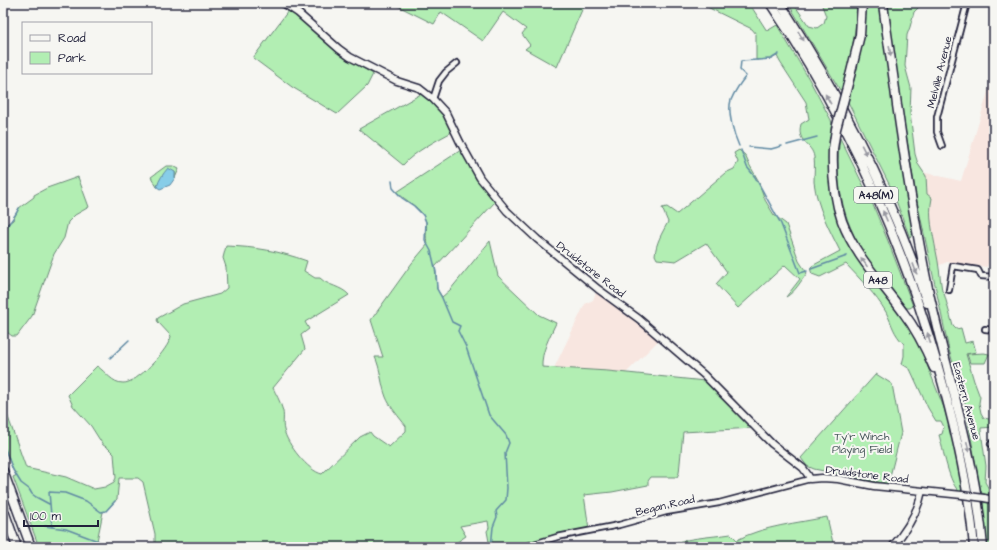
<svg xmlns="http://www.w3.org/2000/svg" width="997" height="550" viewBox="0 0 997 550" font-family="'Architects Daughter',sans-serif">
<rect width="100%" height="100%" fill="#f6f6f2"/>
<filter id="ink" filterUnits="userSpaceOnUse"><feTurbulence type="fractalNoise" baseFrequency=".025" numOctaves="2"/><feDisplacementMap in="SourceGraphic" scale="8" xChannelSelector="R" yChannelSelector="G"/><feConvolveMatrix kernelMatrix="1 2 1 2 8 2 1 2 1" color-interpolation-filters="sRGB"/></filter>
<g filter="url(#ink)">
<path fill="#f8e6e0" d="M 994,72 L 994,265 L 988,264 L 987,267 L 947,262 L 938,266 L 917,171 L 961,181 Z
M 596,292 L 659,340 L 626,373 L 554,368 L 585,304 L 593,300 Z"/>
<path fill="#b2eeb3" stroke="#6a8877" d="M 392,3 L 585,3 L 557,67 L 525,49 L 530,45 L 522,34 L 526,29 L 503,12 L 483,41 L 441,12 L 434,24 Z
M 699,3 L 749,3 L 767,31 L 777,25 L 809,79 L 831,120 L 833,129 L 829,152 L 830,184 L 835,211 L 893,304 L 911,329 L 922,352 L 944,408 L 950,428 L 963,489 L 960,492 C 949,485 943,448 939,435 L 942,434 L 944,427 L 941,421 L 936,421 L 928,408 L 910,369 L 902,364 L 904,356 L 904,344 C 893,333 893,326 886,312 C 876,295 860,279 846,264 L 820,277 L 812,274 L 810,268 L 812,266 L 840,251 C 829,229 817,207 814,182 C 814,173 815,165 814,157 C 812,143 796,143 801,124 L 809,119 L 806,102 L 780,62 L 777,56 L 771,59 L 756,60 L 756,34 L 752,29 Z
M 788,3 L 793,3 L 809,26 L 817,28 L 824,23 L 826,16 L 821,3 L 857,3 C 856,33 851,60 842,89 L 840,90 Z
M 866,3 L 878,3 L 914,231 L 910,238 L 892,190 L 848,102 C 856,73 867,32 866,3 Z
M 887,3 L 894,3 L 895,5 L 904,3 L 923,3 L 914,12 L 910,27 L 907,35 L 905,66 L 911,88 L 910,113 L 915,154 L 918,164 L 926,176 L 927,194 L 932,198 C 928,216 933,233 936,251 C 939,264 940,278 942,291 L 944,293 L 953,326 L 956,329 L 961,328 L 965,343 L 973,341 L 976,352 L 966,354 L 974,381 L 980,397 L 979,403 L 981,413 L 984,418 L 994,420 L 994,427 L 981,428 L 981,431 L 986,466 L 985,482 L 990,491 L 987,496 L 983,495 L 980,489 L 964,398 L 949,350 L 917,201 L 897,80 Z
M 288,11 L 296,14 L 351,61 L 373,74 L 367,86 L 337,114 L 292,87 L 253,58 Z
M 421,94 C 440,106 443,113 452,132 C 437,140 414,152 403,165 L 359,129 Z
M 840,138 L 873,205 L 888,241 L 913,306 L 910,308 L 906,308 C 893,290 877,274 865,255 C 842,220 834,179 840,138 Z
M 461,150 L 479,182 L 495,202 L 435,267 L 437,289 L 442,297 L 450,290 L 490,241 L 498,276 L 539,315 L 556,323 C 550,336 541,352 542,367 L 608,371 L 705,381 L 753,428 L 683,432 L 679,473 L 677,477 L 651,477 L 648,481 L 648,485 L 612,492 L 584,495 L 589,529 L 552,536 L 516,547 L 490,547 L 487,531 L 489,528 L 488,521 L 460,526 L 466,536 L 450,547 L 155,547 L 155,534 L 143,482 L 138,478 L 119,478 L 117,499 L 106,511 L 103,512 L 97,541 L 102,543 L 101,547 L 39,547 L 13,477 L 17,475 L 13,470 L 3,444 L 3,403 L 26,468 L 66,477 L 94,489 L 105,487 L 114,482 L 116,478 L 114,454 L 108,448 L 103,445 L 91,426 L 73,406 L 68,395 L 97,366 C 106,372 112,383 123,383 C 137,384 169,349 171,336 L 158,322 L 157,320 L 158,318 L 183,304 L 220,294 L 227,288 L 226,267 L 223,258 L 226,246 C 256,247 279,251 307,261 L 304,271 L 315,278 L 320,278 C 328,286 341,286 349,295 L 305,322 L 309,329 L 301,335 L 305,349 L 273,388 C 276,394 280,401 282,408 C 285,415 282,423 284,430 C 287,444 308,471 322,474 L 360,437 L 370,432 L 373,436 L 389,447 L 406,431 L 406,426 C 399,417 390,407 386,397 C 381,384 381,370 375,357 L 383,357 L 371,320 L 412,263 L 428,244 C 424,237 428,229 426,222 C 423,208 405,201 397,192 Z
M 739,150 L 745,155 L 749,164 L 758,180 L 765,200 L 774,215 L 786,224 L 799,261 L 807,273 C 800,282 796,291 786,297 L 800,279 L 785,265 L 738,308 L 716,284 L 727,272 L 706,243 L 676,261 L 657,259 L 655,255 C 656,243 662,233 668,222 L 662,208 L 667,207 L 677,214 L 725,173 L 734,169 L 738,162 L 734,153 Z
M 166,166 L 173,166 L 179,169 L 175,178 L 175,172 L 158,184 L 157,187 L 151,177 Z
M 78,177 L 89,207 L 75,215 L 68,222 L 64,238 L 54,254 L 32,316 L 17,336 L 12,336 L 3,329 L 3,231 L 8,223 L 13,220 L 19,208 L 34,197 L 34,195 L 47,188 Z
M 984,353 L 989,354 L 985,363 L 970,363 L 967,354 Z
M 876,374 L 892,384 L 901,433 L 888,484 L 814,469 L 807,466 L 801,458 Z
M 987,502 L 992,503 L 994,513 L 994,547 L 987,547 L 983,503 Z
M 827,517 L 834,547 L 664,547 C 681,538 712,537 731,534 L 737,540 C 763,526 798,523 827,517 Z"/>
<path fill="#87cde8" stroke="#5f89a3" d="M 168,168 L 175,172 L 175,178 L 170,185 L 160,189 L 157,187 C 159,179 163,174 168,168 Z"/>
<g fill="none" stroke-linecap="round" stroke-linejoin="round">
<path stroke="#5f89a3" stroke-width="1.5" d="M 787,145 L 817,137
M 739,146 C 734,135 727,112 731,100 C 734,93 741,82 746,76 L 740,70 L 741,61 L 771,59 L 779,54
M 749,147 L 771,149 L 782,146
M 741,150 L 747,167 L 755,177 L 781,224 L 800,273 L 807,271
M 392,181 L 393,188 L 402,198 L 414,206 L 423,215 L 426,222 L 425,240 L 431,251 L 436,272 L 437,289 L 442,298 L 452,322 L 460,326 L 458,331 L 466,347 L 489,415 L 506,435 L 509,443 L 505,453 L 507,488 L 506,500 L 496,511 L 497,517 L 493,527 L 491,547
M 3,231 C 9,223 15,217 19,208
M 811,269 L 847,256
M 110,358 L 129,340
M 3,444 L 13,470 L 21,483 L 29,489 L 32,494 L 36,497 L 49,504
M 45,526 L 66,529 L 114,547
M 52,527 L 49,492 L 65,493 L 86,501 L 101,512 L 106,511 L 115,501"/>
<g stroke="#22223b" stroke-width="8">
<path id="street" d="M 985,3 L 994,4
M 433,99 L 439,81 L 446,72 L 457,63
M 942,146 L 937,132 L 937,117 L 967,3
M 949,290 L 953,266 L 978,270 L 981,276 L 994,277
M 985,329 L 994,330
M 991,444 L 994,446
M 524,547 L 557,537 L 619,525 L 666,512 L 719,503 L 810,479"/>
</g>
<g stroke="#22223b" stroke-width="9">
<path id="secondary" d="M 283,3 L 298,13 L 339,49 L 350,57 L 397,81 L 419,88 L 433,99 L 446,113 L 460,142 L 480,178 L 507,211 L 537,239 L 598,289 L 639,319 L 704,375 L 772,444 L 803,468 L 808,475 L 810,479 L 822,478 L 838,479 L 874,486 L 962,495
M 984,498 L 994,500
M 892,547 C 906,531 918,513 922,491"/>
</g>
<g stroke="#22223b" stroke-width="11">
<path id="highway" d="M 770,3 C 845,114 901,238 938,367 C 955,426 969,486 974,547
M 780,3 C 840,97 893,197 927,303
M 883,3 C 887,37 893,71 897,105 C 906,168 916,231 929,293 C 948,378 976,460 983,547
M 850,76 L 860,35 L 862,3
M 833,149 C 832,174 834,198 842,221 C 855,256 882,283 903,312 C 916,329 926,349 934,368
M 3,471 L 31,547
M 3,508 L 17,547"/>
</g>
<use href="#street" stroke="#f6f6f2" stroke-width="4.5"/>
<use href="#secondary" stroke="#f6f6f2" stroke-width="6"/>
<use href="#highway" stroke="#f6f6f2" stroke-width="8"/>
<g stroke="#22223b" stroke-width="9" stroke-linecap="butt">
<path id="secondary-bridge" d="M 962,495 L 984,498"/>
</g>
<g stroke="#22223b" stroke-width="11" stroke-linecap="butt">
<path id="highway-bridge" d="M 833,149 L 836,129 L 850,76"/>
</g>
<use href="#secondary-bridge" stroke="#f6f6f2" stroke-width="6"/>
<use href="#highway-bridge" stroke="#f6f6f2" stroke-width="8"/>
</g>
<defs><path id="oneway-solid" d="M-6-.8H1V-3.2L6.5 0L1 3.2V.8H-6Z"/></defs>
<g fill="#9797a0">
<use href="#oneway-solid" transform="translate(801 36) rotate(58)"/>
<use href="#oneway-solid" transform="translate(890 51) rotate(82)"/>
<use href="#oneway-solid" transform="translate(828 99) rotate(-119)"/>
<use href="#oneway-solid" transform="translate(864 150) rotate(63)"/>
<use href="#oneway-solid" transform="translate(885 216) rotate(-113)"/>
<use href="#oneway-solid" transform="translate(864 262) rotate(-125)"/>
<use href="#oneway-solid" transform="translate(915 269) rotate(70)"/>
<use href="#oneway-solid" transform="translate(929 338) rotate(-107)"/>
<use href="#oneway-solid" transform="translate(968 447) rotate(77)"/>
</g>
</g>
<g text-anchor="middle" stroke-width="4" stroke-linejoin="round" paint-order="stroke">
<g fill="#f6f6f2" stroke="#626272" stroke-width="1">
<rect x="854" y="187" width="44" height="16" rx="3"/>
<rect x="864" y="272" width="28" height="16" rx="3"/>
</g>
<g font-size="10" font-weight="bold" fill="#22223b">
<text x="876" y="199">A48(M)</text>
<text x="878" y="284">A48</text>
</g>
<g font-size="11" fill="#22223b" stroke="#f6f6f2">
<text transform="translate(939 72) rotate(-76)" y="4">Melville Avenue</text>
<text transform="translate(591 269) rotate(38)" y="4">Druidstone Road</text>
<text transform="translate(967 401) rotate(75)" y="4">Eastern Avenue</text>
<text transform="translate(867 474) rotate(7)" y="4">Druidstone Road</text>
<text transform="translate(665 505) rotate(-13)" y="4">Began Road</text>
</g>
<g font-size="11" fill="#465559" stroke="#f6f6f2">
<text x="862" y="440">Ty'r Winch<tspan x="862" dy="13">Playing Field</tspan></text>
</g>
</g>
<rect width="997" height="550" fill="none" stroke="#f6f6f2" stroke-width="16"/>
<rect x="8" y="8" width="981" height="534" fill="none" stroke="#22223b" stroke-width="1.5" filter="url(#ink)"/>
<rect x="22" y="22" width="130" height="52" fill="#f6f6f2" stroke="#a1a1a9"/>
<rect x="30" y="35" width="20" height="6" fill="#f6f6f2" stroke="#a1a1a9"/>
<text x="58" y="42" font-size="12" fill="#22223b">Road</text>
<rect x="30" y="52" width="20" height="12" fill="#b2eeb3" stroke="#a1a1a9"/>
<text x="58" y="62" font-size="12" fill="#22223b">Park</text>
<path d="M24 520v6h74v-6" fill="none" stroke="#22223b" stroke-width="2"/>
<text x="30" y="520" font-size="12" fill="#22223b" stroke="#f6f6f2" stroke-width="3" paint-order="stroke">100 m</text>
</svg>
